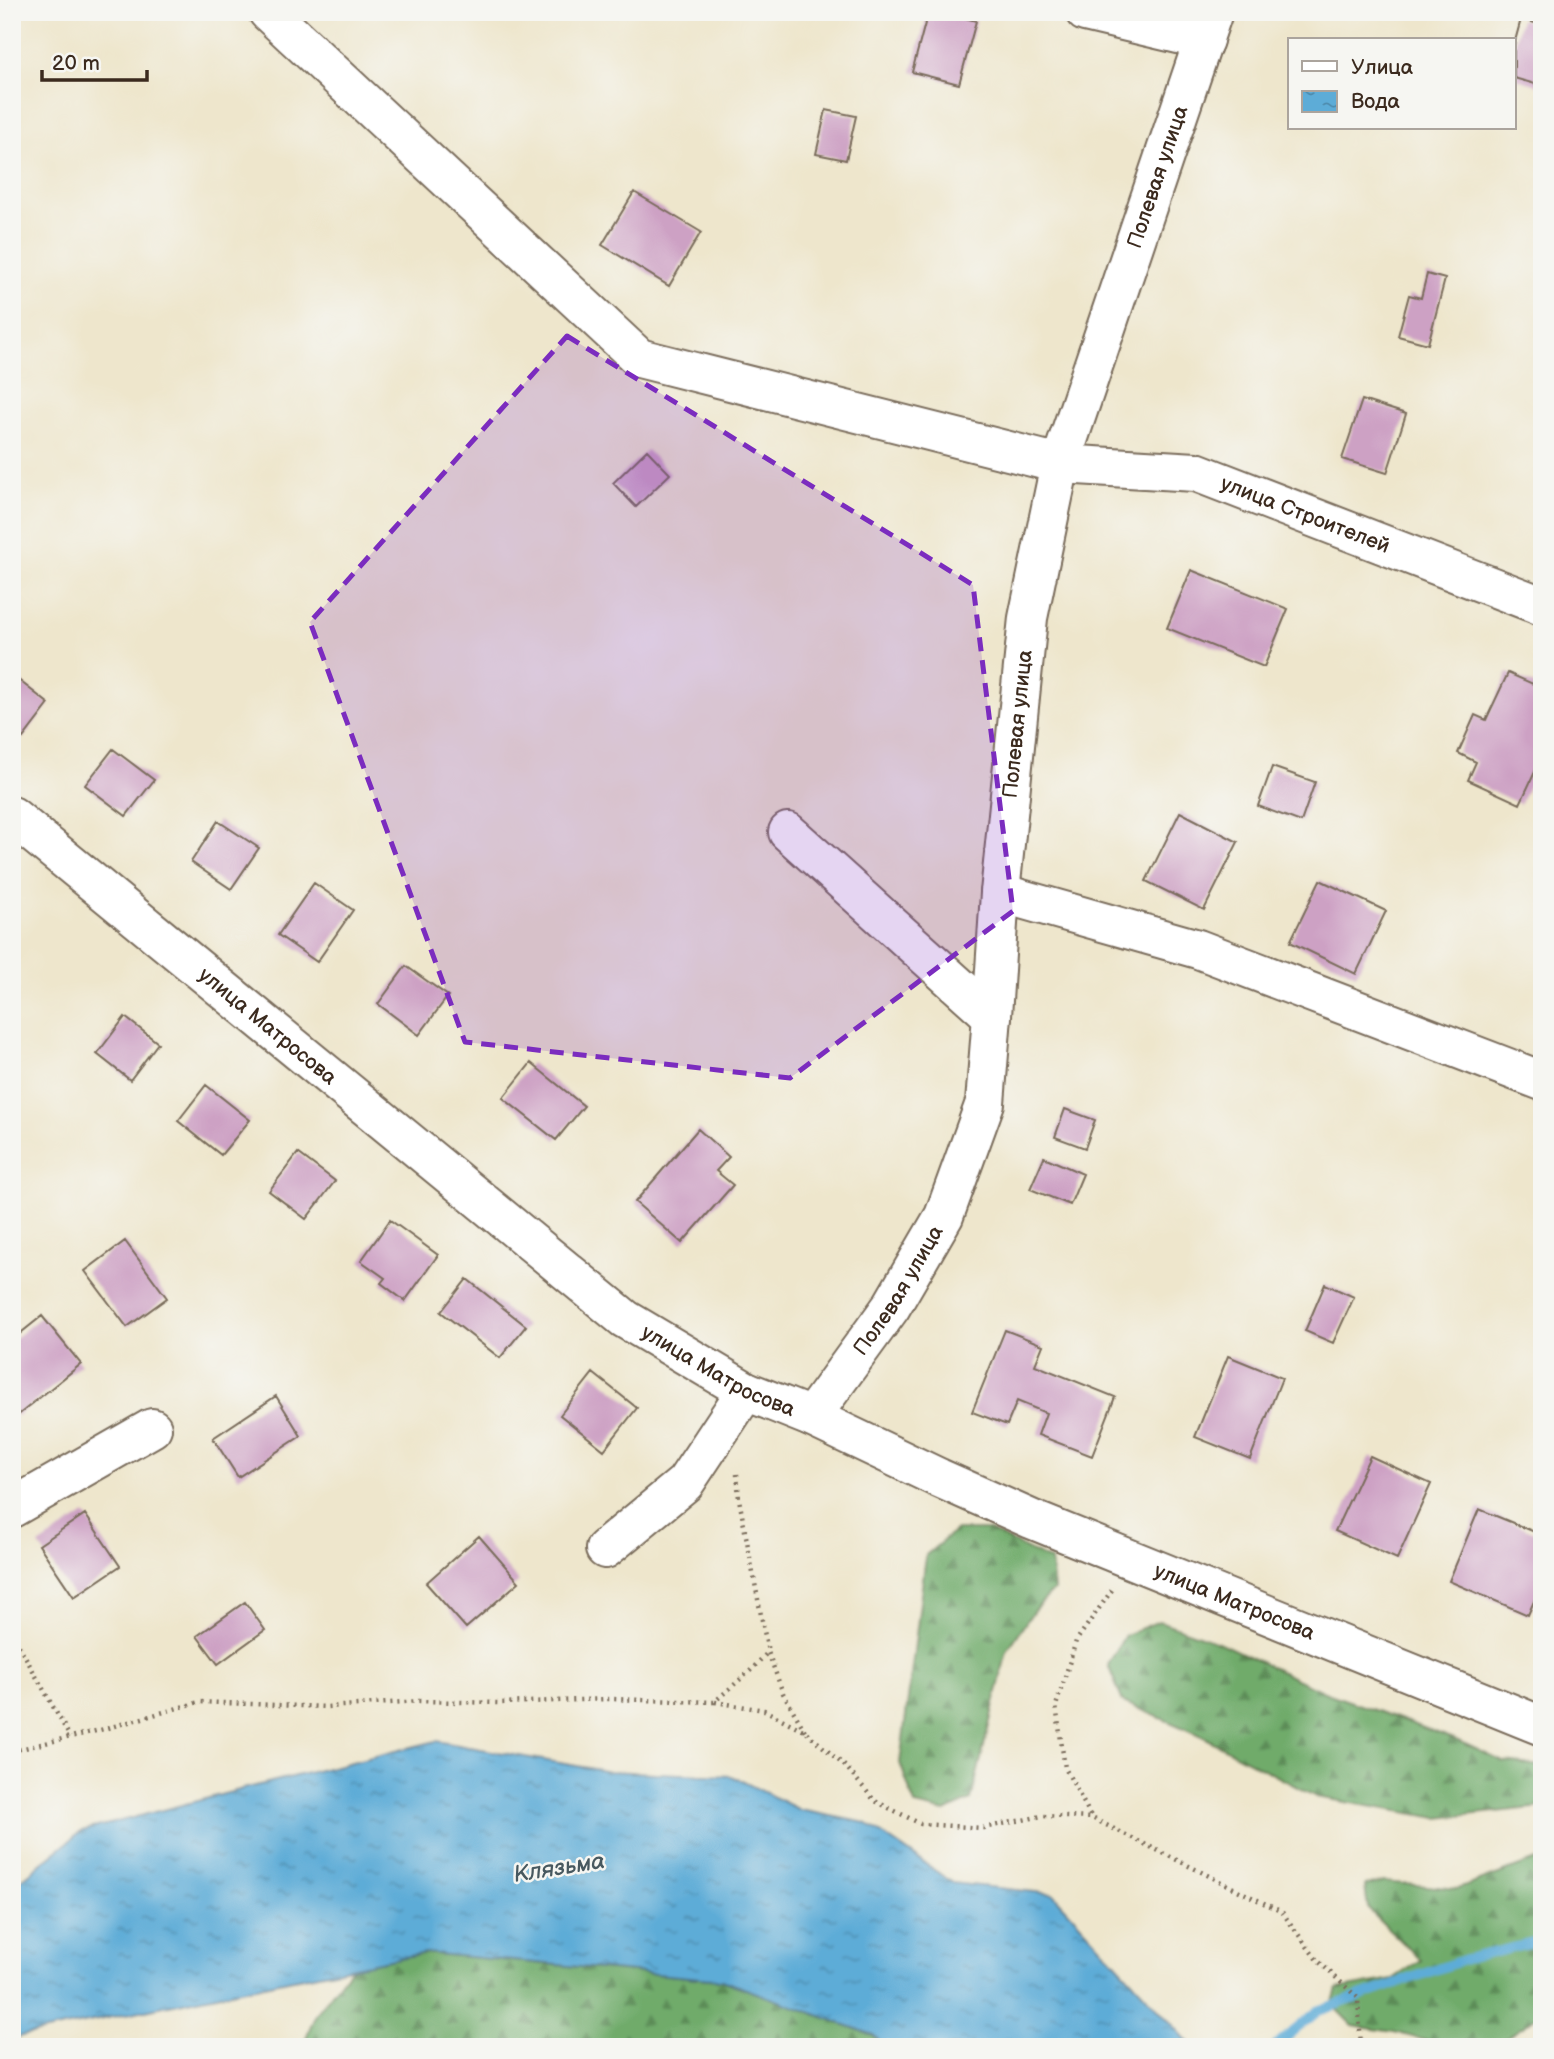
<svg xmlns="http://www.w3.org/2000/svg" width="1554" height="2059" viewBox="0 0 1554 2059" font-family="'Balsamiq Sans',sans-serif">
<defs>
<pattern id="forest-firs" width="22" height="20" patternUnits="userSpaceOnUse" patternTransform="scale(1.75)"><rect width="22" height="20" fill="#6fab6b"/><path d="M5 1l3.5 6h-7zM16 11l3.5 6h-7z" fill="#5c8b57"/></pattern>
<pattern id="water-ripples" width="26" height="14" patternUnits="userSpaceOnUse" patternTransform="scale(1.75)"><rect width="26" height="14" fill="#5dacd7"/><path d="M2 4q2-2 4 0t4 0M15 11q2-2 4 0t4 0" fill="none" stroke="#4e8cae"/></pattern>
</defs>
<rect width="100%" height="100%" fill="#f6f6f2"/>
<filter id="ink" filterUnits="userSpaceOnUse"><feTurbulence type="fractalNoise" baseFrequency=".0143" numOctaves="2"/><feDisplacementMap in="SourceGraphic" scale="14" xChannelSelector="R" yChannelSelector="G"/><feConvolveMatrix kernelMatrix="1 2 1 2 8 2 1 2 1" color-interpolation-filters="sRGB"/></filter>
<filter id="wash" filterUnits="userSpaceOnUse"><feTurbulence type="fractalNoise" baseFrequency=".00686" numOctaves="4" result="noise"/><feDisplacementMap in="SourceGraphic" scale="28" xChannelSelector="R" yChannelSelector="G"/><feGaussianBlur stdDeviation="1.57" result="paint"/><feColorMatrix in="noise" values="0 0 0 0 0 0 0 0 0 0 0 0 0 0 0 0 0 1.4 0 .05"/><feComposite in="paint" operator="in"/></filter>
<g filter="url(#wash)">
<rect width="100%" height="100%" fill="#eee6cc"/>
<path fill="url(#forest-firs)" stroke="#556a44" stroke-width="2" d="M 956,1530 L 988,1530 L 1051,1561 L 1054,1590 L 1034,1610 L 1007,1651 L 971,1800 L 945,1812 L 915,1805 L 900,1763 L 926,1555 Z
M 1159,1621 L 1218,1642 L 1324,1692 L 1457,1740 L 1503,1762 L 1542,1766 L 1542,1807 L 1438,1818 L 1316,1797 L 1198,1734 L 1123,1702 L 1108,1665 L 1125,1635 Z
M 1542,1858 L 1542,2012 L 1526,2025 L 1500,2041 L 1446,2046 L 1394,2032 L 1353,2026 L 1332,2005 L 1337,1989 L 1393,1979 L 1421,1960 L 1368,1909 L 1365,1886 L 1384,1882 L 1458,1889 Z
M 425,1953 L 721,1980 L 873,2035 L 887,2047 L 302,2047 L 316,2014 L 352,1967 Z"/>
<path fill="url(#water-ripples)" stroke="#4c6b7a" stroke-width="2" d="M 436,1741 L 605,1771 L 732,1776 L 800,1810 L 866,1823 L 953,1883 L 1053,1894 L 1193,2047 L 887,2047 L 873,2035 L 721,1980 L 425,1953 L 293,1979 L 12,2038 L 12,1887 L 82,1831 L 247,1788 Z"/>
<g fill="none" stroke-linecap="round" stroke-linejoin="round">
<path stroke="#5dacd7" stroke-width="10" d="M 1275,2047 L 1318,2011 L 1466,1959 L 1542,1941"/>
</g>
<g id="blocks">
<path fill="#cda1c4" d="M 928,12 L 944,12 L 976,21 L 959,84 L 912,72 Z
M 1521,19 L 1542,25 L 1542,86 L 1514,78 L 1514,45 Z
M 826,110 L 856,116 L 846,160 L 816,154 Z
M 634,192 L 701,232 L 669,286 L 602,245 Z
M 1427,274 L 1445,279 L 1428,344 L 1398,336 L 1409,295 L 1421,298 Z
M 1362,400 L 1406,414 L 1387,473 L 1342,459 Z
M 647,450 L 670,474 L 636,507 L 613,483 Z
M 1191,570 L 1288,609 L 1264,667 L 1167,628 Z
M 1508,673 L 1542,688 L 1542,757 L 1520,804 L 1468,780 L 1476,762 L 1458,753 L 1475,715 L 1486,720 Z
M 12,675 L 49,704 L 23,738 L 12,730 Z
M 113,749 L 154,780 L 126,816 L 85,785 Z
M 1272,767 L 1315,782 L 1301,822 L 1258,806 Z
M 1180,812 L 1238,842 L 1204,910 L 1146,881 Z
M 218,821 L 259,848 L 231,889 L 191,862 Z
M 1320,880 L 1386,911 L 1356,974 L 1290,942 Z
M 314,883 L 353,910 L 317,962 L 278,935 Z
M 406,966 L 448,996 L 419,1035 L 378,1004 Z
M 125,1017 L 158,1043 L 130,1080 L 97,1054 Z
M 531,1063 L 584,1106 L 556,1140 L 503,1098 Z
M 206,1085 L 250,1120 L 221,1155 L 178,1121 Z
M 1065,1109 L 1095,1120 L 1085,1148 L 1055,1137 Z
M 698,1129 L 729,1157 L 716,1171 L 733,1185 L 682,1243 L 635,1202 Z
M 298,1153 L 335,1181 L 306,1219 L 269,1191 Z
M 1044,1157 L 1083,1174 L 1070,1205 L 1030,1189 Z
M 390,1220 L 438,1255 L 405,1301 L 381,1283 L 385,1278 L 361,1261 Z
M 125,1241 L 167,1298 L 127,1327 L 85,1271 Z
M 467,1279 L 526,1326 L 500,1358 L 441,1312 Z
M 1325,1284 L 1354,1297 L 1333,1343 L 1305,1331 Z
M 42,1316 L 81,1364 L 17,1416 L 12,1409 L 12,1340 Z
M 1005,1330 L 1043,1345 L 1035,1365 L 1115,1397 L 1092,1456 L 1038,1435 L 1046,1413 L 1017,1401 L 1007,1425 L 972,1412 Z
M 1228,1356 L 1282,1378 L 1250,1459 L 1195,1437 Z
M 593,1373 L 637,1408 L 604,1450 L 560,1415 Z
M 276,1396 L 301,1436 L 238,1477 L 213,1438 Z
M 1370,1456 L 1431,1484 L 1397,1559 L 1335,1531 Z
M 1479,1509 L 1542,1535 L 1542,1583 L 1528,1615 L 1449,1581 Z
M 85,1514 L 120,1566 L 74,1597 L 39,1545 Z
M 479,1536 L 519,1582 L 466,1628 L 426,1583 Z
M 245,1602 L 265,1630 L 218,1664 L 197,1636 Z"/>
</g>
</g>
<g filter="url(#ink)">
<use href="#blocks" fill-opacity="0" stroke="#7a6c5b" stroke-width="2"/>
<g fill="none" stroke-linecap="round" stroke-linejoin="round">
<g stroke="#7a6c5b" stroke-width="42">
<g id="minor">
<path id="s1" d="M 268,12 L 639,358 L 1060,464 L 1196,472 L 1542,606"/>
<path d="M 1085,12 L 1204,40"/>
<path id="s2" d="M 12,816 L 625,1319 L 746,1391 L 811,1417 L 939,1478 L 1031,1519 L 1542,1726"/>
<path d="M 788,832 L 992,1016"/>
<path d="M 1000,893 L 1198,949 L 1542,1081"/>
<path id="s3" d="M 811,1417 L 891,1307 L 944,1216 L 985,1103 L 992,1016 L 1000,893 L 1028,618 L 1060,464 L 1213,12"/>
<path d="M 12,1508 L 152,1428"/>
<path d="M 605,1549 L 685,1483 L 746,1391"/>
</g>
</g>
<path stroke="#7a6c5b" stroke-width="4.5" stroke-dasharray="2 5" stroke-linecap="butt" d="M 737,1474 L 739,1499 L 768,1652 L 783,1693 L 805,1731
M 1112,1590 L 1076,1641 L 1056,1706 L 1065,1768 L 1092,1818 L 1282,1912 L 1317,1960 L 1358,1998 L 1361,2047
M 12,1633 L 70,1737
M 715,1702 L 764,1710 L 805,1731 L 846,1767 L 875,1801 L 921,1824 L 983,1828 L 1042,1816 L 1092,1818
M 12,1751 L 104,1729 L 199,1702 L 327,1707 L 420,1701 L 500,1703 L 610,1699 L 714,1702 L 750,1671 L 768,1652"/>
<use href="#minor" stroke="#fff" stroke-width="38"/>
</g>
</g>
<path fill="#7b2cbf" fill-opacity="0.2" stroke="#7b2cbf" stroke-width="5" stroke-dasharray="14 9" stroke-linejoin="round" d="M 567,336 L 973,585 L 1013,911 L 790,1078 L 465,1042 L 310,622 Z"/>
<g text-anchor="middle" stroke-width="5" stroke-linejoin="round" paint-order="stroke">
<g font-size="21" fill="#3b2a1e" stroke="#f6f6f2">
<text dy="7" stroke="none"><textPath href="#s3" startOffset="1309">Полевая улица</textPath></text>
<text dy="7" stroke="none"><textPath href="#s1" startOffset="1195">улица Строителей</textPath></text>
<text dy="7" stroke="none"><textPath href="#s3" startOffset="742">Полевая улица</textPath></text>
<text dy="7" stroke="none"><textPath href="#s2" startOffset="331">улица Матросова</textPath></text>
<text dy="7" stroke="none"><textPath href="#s3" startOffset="154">Полевая улица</textPath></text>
<text dy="7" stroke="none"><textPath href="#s2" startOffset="900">улица Матросова</textPath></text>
<text dy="7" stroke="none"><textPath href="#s2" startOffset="1466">улица Матросова</textPath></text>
</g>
<g font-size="23" font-style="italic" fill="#47585f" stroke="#f6f6f2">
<text transform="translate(559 1867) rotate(-9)" y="8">Клязьма</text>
</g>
</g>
<rect width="1554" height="2059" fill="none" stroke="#f6f6f2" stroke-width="42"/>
<rect x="1288" y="38" width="228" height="91" fill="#f6f6f2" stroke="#aba49d" stroke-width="2"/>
<rect x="1302" y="61" width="35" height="10" fill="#ffffff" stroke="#aba49d" stroke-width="2"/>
<text x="1351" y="74" font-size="21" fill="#3b2a1e">Улица</text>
<rect x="1302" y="91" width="35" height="21" fill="url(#water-ripples)" stroke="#aba49d" stroke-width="2"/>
<text x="1351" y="108" font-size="21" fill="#3b2a1e">Вода</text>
<path d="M42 70v10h105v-10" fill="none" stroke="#3b2a1e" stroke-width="3.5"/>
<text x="52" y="70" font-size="21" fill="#3b2a1e" stroke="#f6f6f2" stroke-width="5" paint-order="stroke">20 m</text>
</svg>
